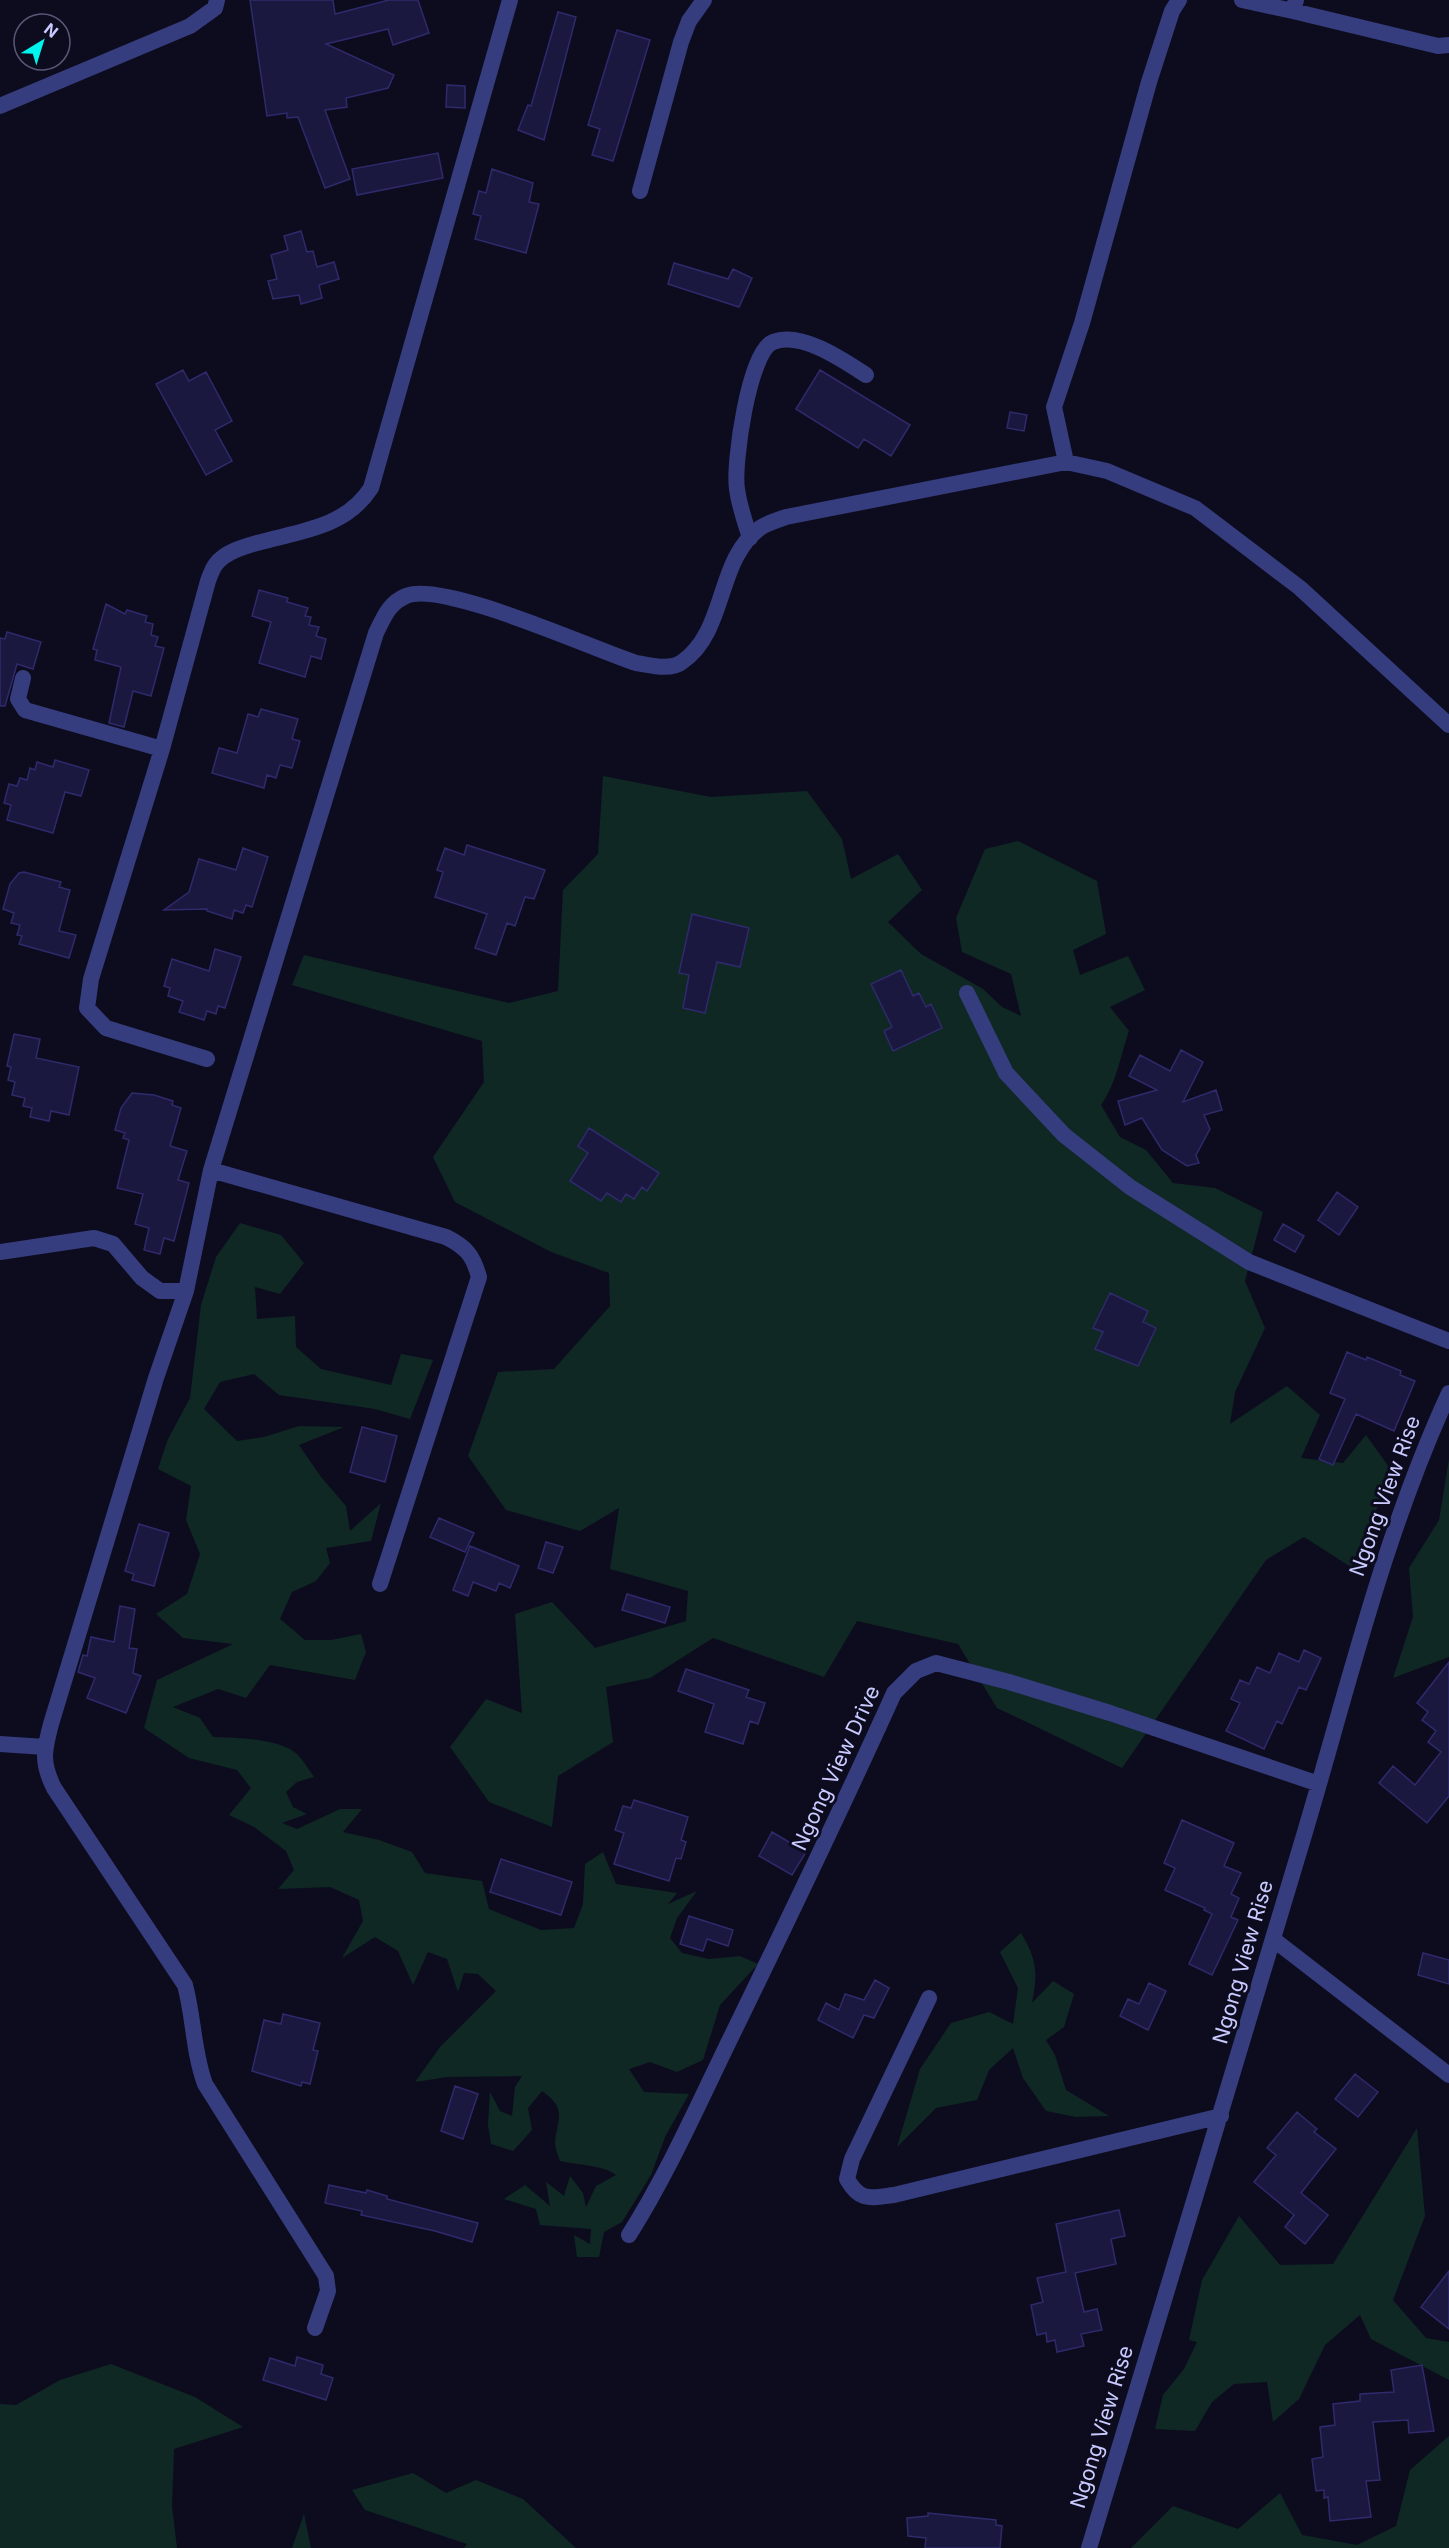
<svg xmlns="http://www.w3.org/2000/svg" width="1449" height="2548" viewBox="0 0 1449 2548" font-family="Inter,sans-serif">
<rect width="100%" height="100%" fill="#0d0c1e"/>
<path fill="#0f2824" d="M 603,776 L 711,797 L 807,791 L 842,839 L 851,879 L 898,854 L 922,890 L 888,922 L 921,954 L 983,989 L 1002,1007 L 1021,1016 L 1011,974 L 962,952 L 956,918 L 985,849 L 1018,841 L 1097,881 L 1106,934 L 1073,950 L 1080,975 L 1128,956 L 1145,990 L 1110,1007 L 1129,1031 C 1120,1057 1117,1082 1101,1105 L 1120,1137 L 1146,1150 L 1173,1183 L 1215,1188 L 1263,1212 L 1245,1281 L 1265,1328 L 1235,1392 L 1230,1424 L 1287,1386 L 1320,1415 L 1301,1458 L 1343,1463 L 1366,1435 L 1394,1474 L 1370,1522 L 1351,1567 L 1304,1537 L 1266,1560 L 1122,1768 L 997,1708 L 958,1644 L 857,1621 L 824,1677 L 713,1638 L 650,1678 L 606,1687 L 613,1742 L 558,1776 L 552,1827 L 489,1802 L 450,1747 L 486,1699 L 522,1713 L 515,1614 L 552,1602 L 595,1648 L 686,1621 L 688,1591 L 610,1569 L 619,1508 L 580,1531 L 506,1510 L 468,1456 L 498,1372 L 554,1369 L 610,1306 L 609,1273 L 551,1252 L 455,1202 L 433,1157 L 484,1082 L 482,1041 L 292,985 L 304,955 L 509,1003 L 558,991 L 563,890 L 598,854 Z
M 240,1223 L 281,1235 L 304,1263 L 280,1294 L 255,1287 L 257,1319 L 295,1316 L 296,1347 L 321,1369 L 391,1385 L 401,1354 L 433,1360 L 410,1419 L 375,1409 L 279,1395 L 254,1374 L 220,1382 L 204,1409 L 237,1441 L 264,1437 L 299,1426 L 344,1427 L 299,1445 L 321,1477 L 346,1506 L 350,1531 L 381,1503 L 371,1541 L 326,1548 L 330,1563 L 316,1581 L 292,1592 L 280,1619 L 305,1640 L 331,1640 L 361,1634 L 366,1652 L 355,1680 L 270,1665 L 246,1698 L 218,1689 L 173,1707 L 200,1718 L 213,1737 C 236,1738 279,1738 297,1754 C 303,1760 309,1770 314,1777 L 297,1782 L 286,1792 L 293,1807 L 307,1814 L 282,1823 L 297,1829 L 340,1809 L 362,1809 L 343,1832 L 379,1840 L 412,1852 L 425,1873 L 482,1881 L 489,1909 L 541,1930 L 574,1928 L 583,1904 L 585,1864 L 603,1852 L 616,1884 L 677,1893 L 668,1904 L 697,1891 L 677,1918 L 670,1938 L 682,1953 L 709,1959 L 740,1956 L 758,1964 L 720,2005 L 703,2060 L 677,2072 L 650,2062 L 629,2069 L 644,2092 L 689,2094 L 665,2137 L 651,2175 L 622,2222 L 604,2232 L 599,2257 L 577,2257 L 574,2235 L 590,2244 L 591,2229 L 540,2225 L 536,2209 L 504,2199 L 525,2185 L 550,2206 L 546,2182 L 564,2196 L 570,2176 L 583,2193 L 586,2207 L 596,2186 L 616,2175 C 604,2165 577,2165 560,2161 C 558,2155 555,2148 555,2142 C 558,2117 567,2109 542,2091 L 528,2108 L 532,2130 L 513,2151 L 491,2144 L 488,2125 L 490,2092 L 500,2111 L 512,2116 L 515,2087 L 522,2076 L 447,2077 L 415,2082 L 440,2047 L 496,1991 L 478,1974 L 464,1973 L 458,1992 L 447,1959 L 428,1952 L 413,1985 L 398,1951 L 375,1937 L 342,1958 L 363,1921 L 359,1900 L 330,1887 L 278,1889 L 294,1870 L 286,1851 L 254,1827 L 229,1815 L 251,1788 L 237,1770 L 189,1758 L 144,1728 L 157,1680 L 233,1644 L 183,1638 L 156,1614 L 187,1594 L 200,1554 L 186,1520 L 191,1486 L 158,1469 L 168,1439 L 190,1398 L 201,1305 L 216,1257 Z
M 1449,1459 L 1449,1657 L 1393,1678 L 1413,1617 L 1409,1568 L 1439,1520 Z
M 1021,1933 C 1037,1960 1038,1972 1032,2003 L 1053,1981 L 1074,1994 L 1064,2027 L 1046,2040 L 1055,2055 L 1066,2090 L 1109,2116 L 1076,2117 L 1046,2111 L 1023,2078 L 1013,2048 L 989,2070 L 977,2100 L 936,2108 L 897,2147 L 920,2069 L 951,2023 L 989,2012 L 1013,2024 L 1018,1988 L 1000,1952 Z
M 1417,2128 L 1425,2216 L 1393,2300 L 1426,2338 L 1449,2342 L 1449,2380 L 1371,2339 L 1360,2315 L 1325,2345 L 1299,2399 L 1273,2422 L 1267,2382 L 1234,2384 L 1212,2402 L 1195,2431 L 1155,2429 L 1163,2395 L 1184,2369 L 1197,2342 L 1189,2340 L 1202,2280 L 1239,2216 L 1280,2265 L 1333,2264 Z
M 111,2364 L 195,2397 L 243,2427 L 174,2449 L 172,2506 L 177,2548 L 0,2548 L 0,2404 L 16,2405 L 60,2380 Z
M 1449,2436 L 1449,2548 L 1131,2548 L 1173,2506 L 1238,2529 L 1280,2493 L 1302,2535 L 1357,2545 L 1396,2526 L 1410,2470 Z
M 413,2473 L 446,2493 L 476,2480 L 523,2499 L 576,2548 L 464,2548 L 467,2544 L 365,2510 L 352,2490 Z
M 304,2514 L 311,2548 L 292,2548 Z"/>
<path fill="#1b183f" stroke="#2e2a6c" stroke-width="1.5" d="M 250,0 L 333,0 L 335,14 L 389,0 L 418,0 L 429,33 L 393,45 L 388,29 L 326,44 L 394,75 L 388,88 L 346,98 L 347,107 L 325,110 L 350,179 L 325,188 L 298,117 L 287,118 L 287,113 L 267,116 Z
M 558,12 L 576,17 L 544,140 L 518,130 L 528,105 L 531,106 Z
M 617,30 L 650,40 L 613,161 L 592,155 L 600,129 L 588,125 Z
M 447,85 L 465,86 L 465,108 L 446,107 Z
M 438,153 L 443,178 L 357,195 L 352,169 Z
M 492,169 L 533,183 L 529,202 L 539,204 L 526,253 L 475,239 L 481,216 L 473,214 L 479,191 L 486,193 Z
M 301,231 L 307,252 L 313,251 L 317,267 L 334,262 L 339,279 L 319,285 L 322,298 L 301,304 L 299,295 L 273,299 L 268,281 L 277,279 L 271,255 L 288,250 L 284,236 Z
M 674,263 L 728,279 L 733,269 L 752,278 L 739,307 L 668,284 Z
M 183,370 L 189,381 L 206,372 L 232,421 L 215,430 L 232,461 L 206,475 L 156,384 Z
M 820,370 L 910,425 L 891,456 L 864,439 L 858,448 L 796,409 Z
M 1010,412 L 1027,415 L 1024,431 L 1007,428 Z
M 259,590 L 288,598 L 287,602 L 308,608 L 305,616 L 311,617 L 309,625 L 319,627 L 316,636 L 326,639 L 321,659 L 311,656 L 305,677 L 259,663 L 271,622 L 252,616 Z
M 106,604 L 125,614 L 127,610 L 147,616 L 145,622 L 153,624 L 151,635 L 158,637 L 155,646 L 164,648 L 151,696 L 133,691 L 124,727 L 109,723 L 121,667 L 95,660 L 97,650 L 93,649 Z
M 7,632 L 41,642 L 33,669 L 17,664 L 5,706 L 0,706 L 0,638 L 5,639 Z
M 261,709 L 298,719 L 292,739 L 300,741 L 292,768 L 280,765 L 276,778 L 267,775 L 264,788 L 212,773 L 219,748 L 237,753 L 248,714 L 258,717 Z
M 55,760 L 89,770 L 81,796 L 65,792 L 53,833 L 7,820 L 11,805 L 4,803 L 9,784 L 17,786 L 20,778 L 27,780 L 30,768 L 35,770 L 37,762 L 53,767 Z
M 467,845 L 545,870 L 534,899 L 525,897 L 515,926 L 507,923 L 496,955 L 475,948 L 487,914 L 435,897 L 443,872 L 437,870 L 445,848 L 464,855 Z
M 243,848 L 268,857 L 252,907 L 246,905 L 243,913 L 234,910 L 232,919 L 207,911 L 207,909 L 164,910 L 189,892 L 199,859 L 236,870 Z
M 24,872 L 61,882 L 59,887 L 70,890 L 59,931 L 76,935 L 69,958 L 19,944 L 22,936 L 17,935 L 20,925 L 11,923 L 14,913 L 3,909 L 10,884 L 19,873 Z
M 692,914 L 749,928 L 740,967 L 717,962 L 705,1013 L 683,1008 L 689,975 L 679,973 Z
M 215,949 L 241,957 L 225,1008 L 218,1006 L 216,1014 L 207,1011 L 204,1020 L 179,1012 L 183,1001 L 168,996 L 170,988 L 164,986 L 172,959 L 209,971 Z
M 901,970 L 913,996 L 919,993 L 926,1007 L 931,1004 L 942,1028 L 893,1051 L 884,1031 L 892,1027 L 871,984 Z
M 14,1034 L 40,1039 L 36,1058 L 79,1067 L 69,1115 L 51,1111 L 49,1121 L 30,1117 L 32,1108 L 23,1106 L 25,1098 L 12,1095 L 15,1082 L 8,1080 L 11,1067 L 7,1066 Z
M 1181,1050 L 1203,1062 L 1183,1102 L 1216,1090 L 1222,1110 L 1204,1115 L 1210,1129 L 1196,1155 L 1199,1163 L 1187,1166 L 1162,1150 L 1142,1118 L 1125,1125 L 1118,1101 L 1157,1090 L 1129,1076 L 1140,1055 L 1170,1071 Z
M 132,1093 L 154,1095 L 173,1101 L 172,1105 L 181,1108 L 170,1146 L 187,1151 L 178,1180 L 189,1183 L 174,1241 L 164,1238 L 160,1254 L 144,1250 L 149,1228 L 135,1224 L 143,1194 L 117,1188 L 129,1140 L 123,1138 L 125,1133 L 115,1130 L 121,1108 Z
M 589,1128 L 659,1173 L 647,1191 L 642,1187 L 634,1199 L 626,1194 L 621,1202 L 607,1193 L 601,1201 L 570,1181 L 588,1153 L 578,1146 Z
M 1337,1192 L 1358,1207 L 1339,1235 L 1318,1220 Z
M 1283,1224 L 1304,1236 L 1295,1252 L 1274,1240 Z
M 1110,1293 L 1148,1311 L 1143,1322 L 1156,1328 L 1138,1366 L 1095,1349 L 1103,1332 L 1093,1328 Z
M 1347,1352 L 1366,1360 L 1367,1357 L 1401,1371 L 1400,1375 L 1415,1381 L 1394,1431 L 1356,1414 L 1333,1465 L 1319,1459 L 1345,1399 L 1330,1393 Z
M 362,1427 L 397,1436 L 385,1482 L 350,1472 Z
M 439,1518 L 474,1533 L 465,1552 L 430,1537 Z
M 139,1524 L 169,1533 L 154,1586 L 132,1580 L 134,1574 L 125,1571 Z
M 546,1542 L 563,1547 L 553,1573 L 538,1568 Z
M 470,1546 L 519,1566 L 510,1588 L 499,1583 L 496,1591 L 473,1582 L 468,1596 L 453,1590 Z
M 627,1594 L 670,1607 L 665,1623 L 622,1610 Z
M 120,1606 L 135,1609 L 129,1648 L 137,1649 L 133,1673 L 141,1676 L 126,1713 L 87,1698 L 95,1678 L 78,1672 L 83,1655 L 87,1656 L 91,1637 L 114,1642 Z
M 1304,1650 L 1321,1658 L 1306,1690 L 1299,1687 L 1282,1724 L 1277,1721 L 1264,1749 L 1226,1731 L 1240,1703 L 1231,1699 L 1240,1680 L 1249,1684 L 1257,1667 L 1270,1673 L 1279,1653 L 1299,1662 Z
M 1449,1662 L 1449,1796 L 1427,1823 L 1379,1783 L 1393,1766 L 1415,1785 L 1441,1752 L 1428,1742 L 1436,1731 L 1422,1720 L 1428,1712 L 1417,1703 Z
M 686,1669 L 749,1690 L 746,1697 L 765,1703 L 758,1724 L 750,1721 L 743,1744 L 705,1732 L 714,1704 L 678,1691 Z
M 634,1800 L 688,1817 L 681,1840 L 686,1842 L 681,1859 L 676,1858 L 669,1881 L 614,1864 L 624,1833 L 615,1830 L 623,1806 L 631,1808 Z
M 1182,1820 L 1234,1843 L 1224,1866 L 1241,1873 L 1231,1894 L 1239,1898 L 1231,1917 L 1238,1920 L 1212,1975 L 1189,1964 L 1212,1914 L 1204,1910 L 1205,1908 L 1165,1890 L 1175,1868 L 1164,1863 Z
M 772,1832 L 806,1852 L 792,1875 L 759,1856 Z
M 501,1859 L 572,1882 L 561,1915 L 490,1892 Z
M 689,1916 L 733,1930 L 728,1946 L 707,1939 L 703,1951 L 680,1944 Z
M 1423,1953 L 1449,1960 L 1449,1984 L 1418,1975 Z
M 875,1980 L 889,1988 L 874,2018 L 864,2015 L 853,2038 L 818,2020 L 826,2003 L 839,2010 L 845,1994 L 864,2000 Z
M 1149,1983 L 1166,1991 L 1148,2030 L 1120,2016 L 1128,1999 L 1139,2004 Z
M 283,2014 L 320,2023 L 313,2050 L 318,2051 L 310,2084 L 302,2082 L 301,2086 L 252,2071 L 264,2020 L 281,2024 Z
M 1355,2074 L 1378,2092 L 1358,2117 L 1335,2099 Z
M 455,2086 L 478,2094 L 463,2139 L 441,2131 Z
M 1297,2112 L 1317,2129 L 1314,2132 L 1336,2149 L 1301,2193 L 1328,2215 L 1305,2244 L 1285,2227 L 1294,2215 L 1254,2182 L 1276,2155 L 1267,2148 Z
M 329,2185 L 366,2193 L 367,2190 L 387,2196 L 387,2199 L 478,2223 L 472,2242 L 435,2231 L 361,2215 L 362,2211 L 325,2203 Z
M 1119,2210 L 1125,2236 L 1111,2239 L 1116,2264 L 1075,2273 L 1084,2312 L 1097,2309 L 1102,2330 L 1081,2334 L 1084,2346 L 1057,2352 L 1055,2340 L 1047,2342 L 1046,2333 L 1037,2335 L 1031,2305 L 1043,2302 L 1037,2278 L 1066,2272 L 1056,2224 Z
M 1449,2271 L 1449,2329 L 1421,2307 Z
M 297,2357 L 323,2365 L 321,2374 L 333,2378 L 326,2400 L 263,2380 L 270,2358 L 295,2366 Z
M 1422,2365 L 1434,2431 L 1409,2433 L 1408,2420 L 1373,2422 L 1380,2480 L 1366,2481 L 1371,2517 L 1330,2521 L 1328,2497 L 1324,2498 L 1324,2490 L 1316,2491 L 1312,2459 L 1323,2457 L 1320,2427 L 1335,2425 L 1333,2404 L 1360,2401 L 1360,2394 L 1394,2392 L 1391,2370 Z
M 928,2513 L 996,2520 L 996,2525 L 1002,2526 L 1000,2548 L 925,2548 L 926,2538 L 908,2536 L 907,2518 L 928,2516 Z"/>
<g fill="none" stroke-linecap="round" stroke-linejoin="round">
<path stroke="#363d7e" stroke-width="16" d="M 1242,0 L 1293,11 L 1296,0
M 1293,11 L 1438,46 L 1449,45
M 0,106 L 190,26 L 215,8 L 217,0
M 640,191 L 681,42 L 689,21 L 704,0
M 1066,462 L 1054,407 L 1082,323 L 1149,82 L 1172,11 L 1179,0
M 750,538 C 745,522 739,505 737,489 C 733,464 749,351 773,342 C 801,331 843,360 866,375
M 23,678 L 18,699 L 25,710 L 162,749
M 967,993 L 1006,1073 L 1064,1135 L 1130,1187 L 1249,1262 L 1449,1341
M 207,1059 L 106,1028 L 87,1008 L 91,979 L 162,749 L 208,581 C 210,576 212,569 216,564 C 225,552 243,547 257,543 C 300,531 345,528 371,488 L 510,0
M 211,1170 L 186,1291 L 156,1378 L 51,1724 C 44,1751 41,1762 54,1788 L 185,1985 C 194,2018 193,2051 205,2084 L 326,2276 L 328,2291 L 315,2328
M 0,1252 L 94,1238 L 113,1244 L 142,1278 L 160,1291 L 186,1291
M 380,1584 L 479,1277 C 473,1255 466,1247 446,1237 L 211,1170 L 376,633 C 384,617 389,603 406,596 C 442,580 593,649 636,663 C 650,665 670,671 682,662 C 727,631 716,560 760,528 C 767,523 778,520 786,517 L 1066,462 L 1107,471 L 1195,508 L 1300,588 L 1449,725
M 0,1744 L 45,1747
M 1273,1939 L 1449,2075
M 929,1998 L 852,2159 L 847,2179 C 860,2202 870,2198 894,2195 L 1221,2116
M 629,2235 C 670,2170 701,2098 735,2029 C 789,1918 843,1806 894,1693 L 916,1671 L 936,1663 L 1009,1682 L 1110,1713 L 1319,1784
M 1089,2548 C 1162,2309 1233,2071 1305,1832 C 1349,1684 1384,1534 1449,1393"/>
</g>
<g text-anchor="middle" stroke-width="6" stroke-linejoin="round" paint-order="stroke">
<g font-size="21" fill="#c9caff" stroke="#0d0c1e">
<text transform="translate(1385 1496) rotate(-70)" y="7">Ngong View Rise</text>
<text transform="translate(836 1768) rotate(-65)" y="7">Ngong View Drive</text>
<text transform="translate(1243 1962) rotate(-74)" y="7">Ngong View Rise</text>
<text transform="translate(1102 2427) rotate(-73)" y="7">Ngong View Rise</text>
</g>
</g>
<g transform="translate(42 42) rotate(38)"><circle r="28" fill="#0d0c1e" stroke="#585878" stroke-width="1.5"/>
<path d="M0-4.5L10 22L0 15L-10 22Z" fill="#00f4ee"/>
<text y="-9" font-size="16" font-weight="bold" text-anchor="middle" fill="#c9caff">N</text>
</g>
</svg>
